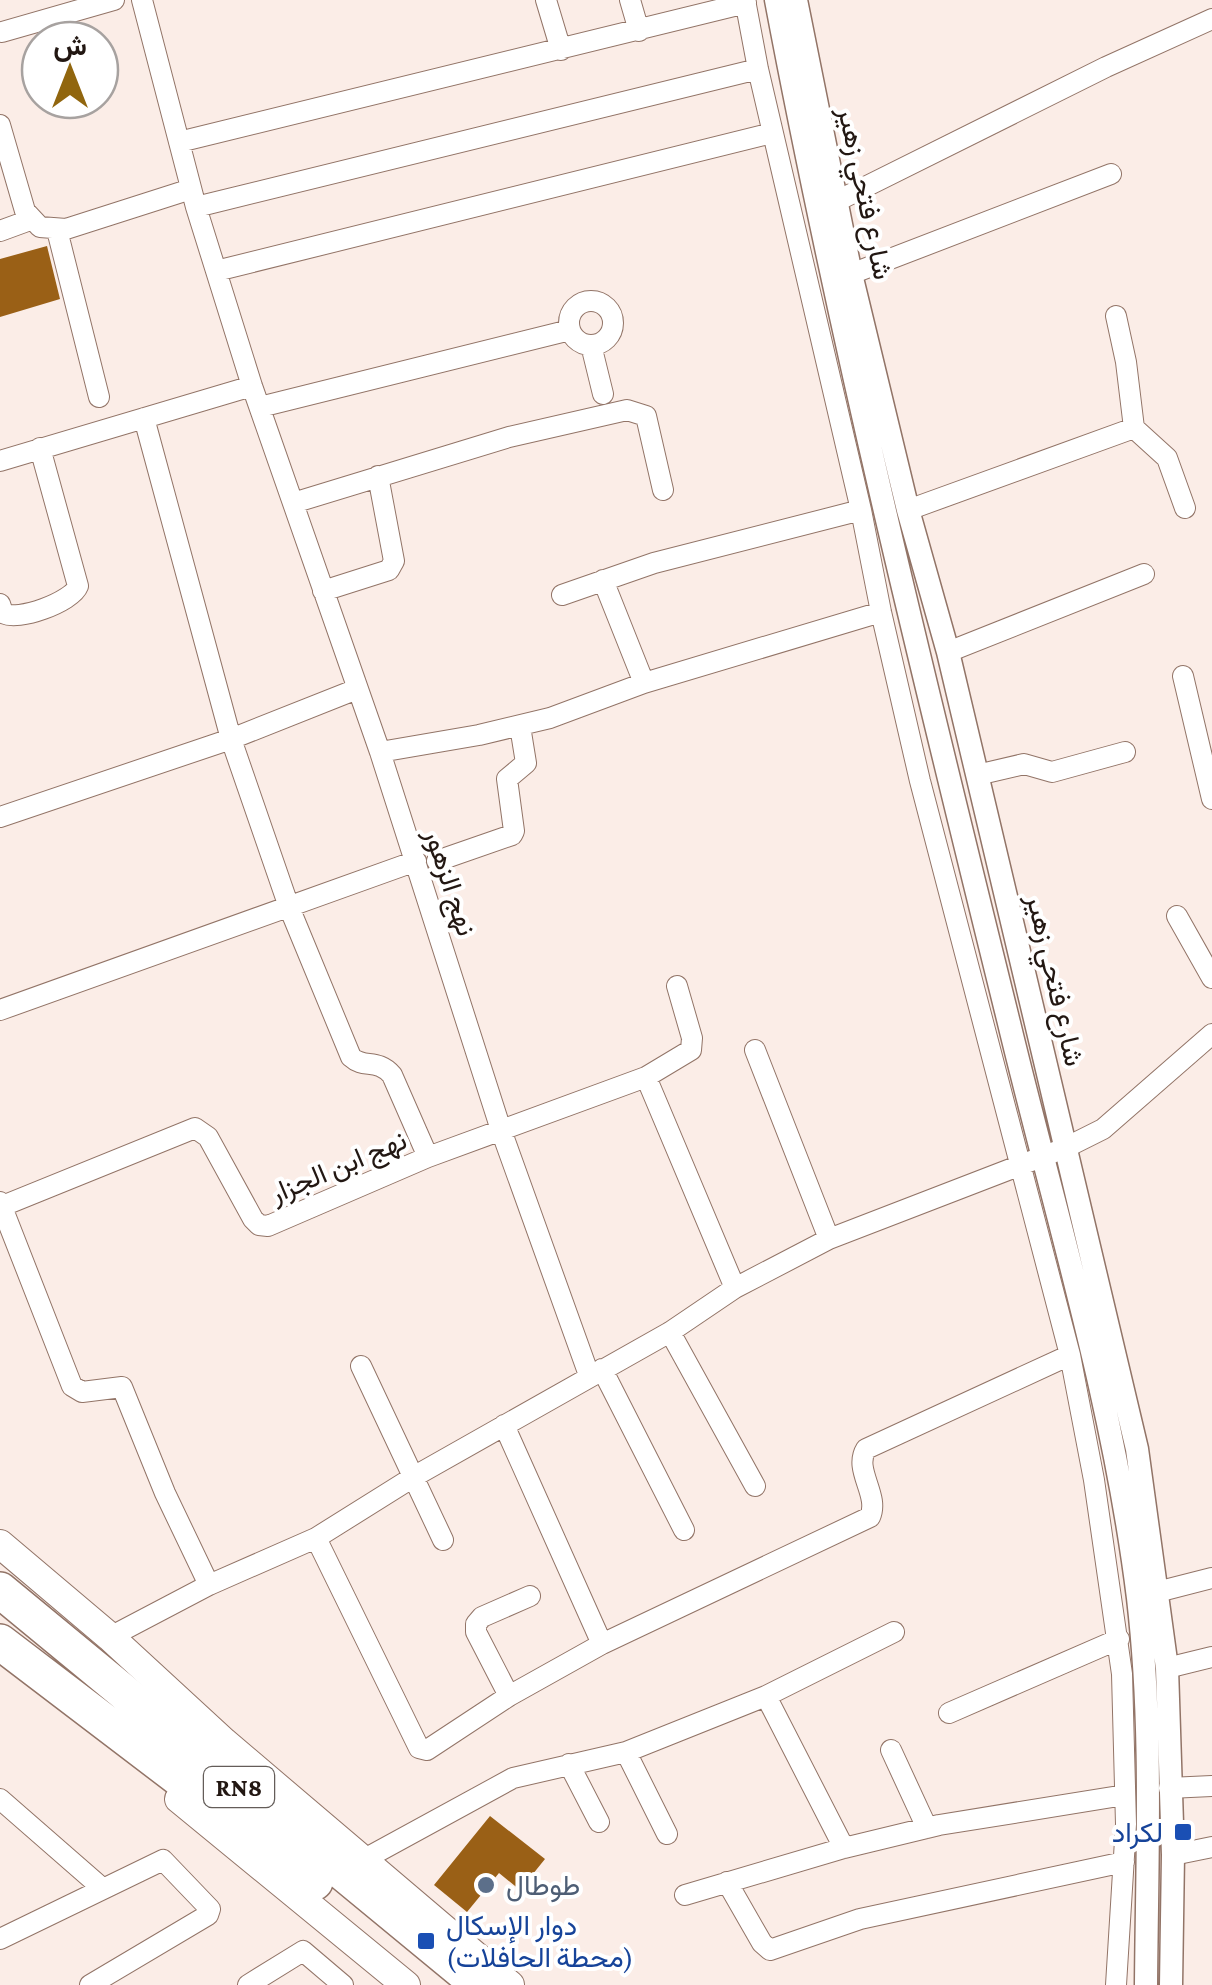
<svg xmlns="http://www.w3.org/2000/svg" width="1212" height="1985" viewBox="0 0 1212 1985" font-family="'Crimson Pro',Vazirmatn,serif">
<rect width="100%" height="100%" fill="#fbede7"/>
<path fill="#9a6016" d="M 47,246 L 60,299 L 0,317 L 0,259 Z
M 490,1816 L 545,1859 L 520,1890 L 499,1873 L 467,1912 L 434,1885 Z"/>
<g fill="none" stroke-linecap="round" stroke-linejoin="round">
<g stroke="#927467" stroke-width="22">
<path id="minor" d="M 142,0 L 196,207 L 252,386 L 380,752 L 501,1130 L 589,1375
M 546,0 L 561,50
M 630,0 L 639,31
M 745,0 L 758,69 L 861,510 L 881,612 L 920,781 L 1070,1355 L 1094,1480 L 1122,1674 L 1126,1824 L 1116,1985
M 2,32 L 114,0
M 0,125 L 25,211 L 40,227 L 66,229 L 191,189
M 179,142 L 746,3
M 837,201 L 1106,67 L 1212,19
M 196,207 L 758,69
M 57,230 L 99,397
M 0,231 L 30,220
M 216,271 L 772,133
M 851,274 L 1111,174
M569 323a22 22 0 1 1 44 0a22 22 0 1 1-44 0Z
M 1116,316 L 1126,362 L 1134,428 L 1167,458 L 1185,508
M 591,345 L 603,394
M 260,407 L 570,330
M 144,418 L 231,739 L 289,907 L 351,1057 C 364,1069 377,1058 392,1075 L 428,1157
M 0,461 L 252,386
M 293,503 L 509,437 L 627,410 L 646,416 L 663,490
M 908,510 L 1134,428
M 603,580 L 644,683
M 323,591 L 389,570 L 394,561 L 378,476
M 562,595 L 654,563 L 861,510
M 0,604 L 3,613 C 17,622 72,602 78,586 L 40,448
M 948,652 L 1144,574
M 1183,676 L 1212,799
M 380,752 L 479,735 L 550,718 L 644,683 L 881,612
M 977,775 L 1024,764 L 1052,772 L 1125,752
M 0,817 L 231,739 L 357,689
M 437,861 L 512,835 L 514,831 L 507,779 L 526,763 L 520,726
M 1177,916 L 1212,978
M 0,1010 L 416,861
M 755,1050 L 829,1239
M 646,1077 L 735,1288
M 0,1202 L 72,1386 L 82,1392 L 122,1387 L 165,1493 L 209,1585
M 0,1207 L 195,1128 L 208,1137 L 253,1219 L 259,1225 L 268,1226 L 428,1157 L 646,1077 L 691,1050 L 692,1038 L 677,986
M 670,1332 L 755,1486
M 361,1366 L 443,1540
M 602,1369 L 684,1530
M 504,1425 L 602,1644
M 316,1538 L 419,1748 L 427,1750 L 509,1696 L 602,1644 L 870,1517 C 880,1495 853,1470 866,1449 L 1070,1355
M 1157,1592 L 1212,1578
M 110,1637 L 209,1585 L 316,1538 L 415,1476 L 670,1332 L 735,1288 L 829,1239 L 1065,1148 L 1103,1129 L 1212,1034
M 1167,1668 L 1212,1657
M 509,1696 L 476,1632 L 476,1624 L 482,1617 L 530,1596
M 766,1696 L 844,1848
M 949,1713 L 1119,1639
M 891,1750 L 927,1828
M 626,1752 L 667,1834
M 569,1764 L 599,1822
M 1169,1788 L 1212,1786
M 0,1799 L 102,1888
M 1173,1855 L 1212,1847
M 361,1861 L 513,1778 L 626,1752 L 766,1696 L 894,1632
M 727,1882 L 762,1943 L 770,1950 L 860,1919 L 1124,1862
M 685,1895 L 844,1848 L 939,1825 L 1125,1795
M 0,1939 L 163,1860 L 210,1909 L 208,1915 L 90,1985
M 248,1985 L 303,1951 L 343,1985"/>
</g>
<g stroke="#927467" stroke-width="25">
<path id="tertiary" d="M 776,0 C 841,344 925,683 1009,1023 C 1055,1214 1114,1403 1138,1598 C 1153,1727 1147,1856 1146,1985
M 796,0 L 851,274 L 908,510 L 948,652 L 1137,1449 L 1167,1668 L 1173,1855 L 1171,1985"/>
</g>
<g stroke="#927467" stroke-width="30">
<path id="secondary" d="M 0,1544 L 110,1637 L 224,1742 L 510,1985
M 179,1799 L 406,1985"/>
</g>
<g stroke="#927467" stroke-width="38">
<path id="motorway" d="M 0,1590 L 479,1985
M 0,1642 L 315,1882"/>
</g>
<use href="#minor" stroke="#fff" stroke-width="20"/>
<use href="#tertiary" stroke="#fff" stroke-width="22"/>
<use href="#secondary" stroke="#fff" stroke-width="28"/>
<use href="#motorway" stroke="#fff" stroke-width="35"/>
</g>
<g fill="#1a4fb4" stroke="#fff" stroke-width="4">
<rect x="1173" y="1822" width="20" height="20" rx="5"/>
<rect x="416" y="1931" width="20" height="20" rx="5"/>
</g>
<circle fill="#5c6f8a" stroke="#fff" stroke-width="4" cx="486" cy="1885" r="10"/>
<g text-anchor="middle" stroke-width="8" stroke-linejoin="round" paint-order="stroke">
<rect fill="#fff" stroke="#645d59" stroke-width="2.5" x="204" y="1767" width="70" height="40" rx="8"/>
<g font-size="25" font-weight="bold" fill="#221712">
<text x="239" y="1796">RN8</text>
</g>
<g font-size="28" fill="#221712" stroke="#fff">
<text transform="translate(866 193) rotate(78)" y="10">شارع فتحي زهير</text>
<text transform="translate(451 882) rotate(72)" y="10">نهج الزهور</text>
<text transform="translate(1056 980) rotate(77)" y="10">شارع فتحي زهير</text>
<text transform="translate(338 1166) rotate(-23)" y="10">نهج ابن الجزار</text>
</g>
<g font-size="28" fill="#164399" stroke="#fff" text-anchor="end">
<text x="1163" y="1842">لكراد</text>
<text x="446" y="1935" text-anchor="start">دوار الإسكال<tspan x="446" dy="32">(محطة الحافلات)</tspan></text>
</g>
<g font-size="28" fill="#4e5e75" stroke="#fff" text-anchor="start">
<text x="506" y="1895">طوطال</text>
</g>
</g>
<g transform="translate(70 70)"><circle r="48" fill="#ffffff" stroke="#a7a2a0" stroke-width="2.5"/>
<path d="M0-8L18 38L0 25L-18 38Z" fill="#91660e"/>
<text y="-15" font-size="28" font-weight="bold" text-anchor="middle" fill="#221712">ش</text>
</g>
</svg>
